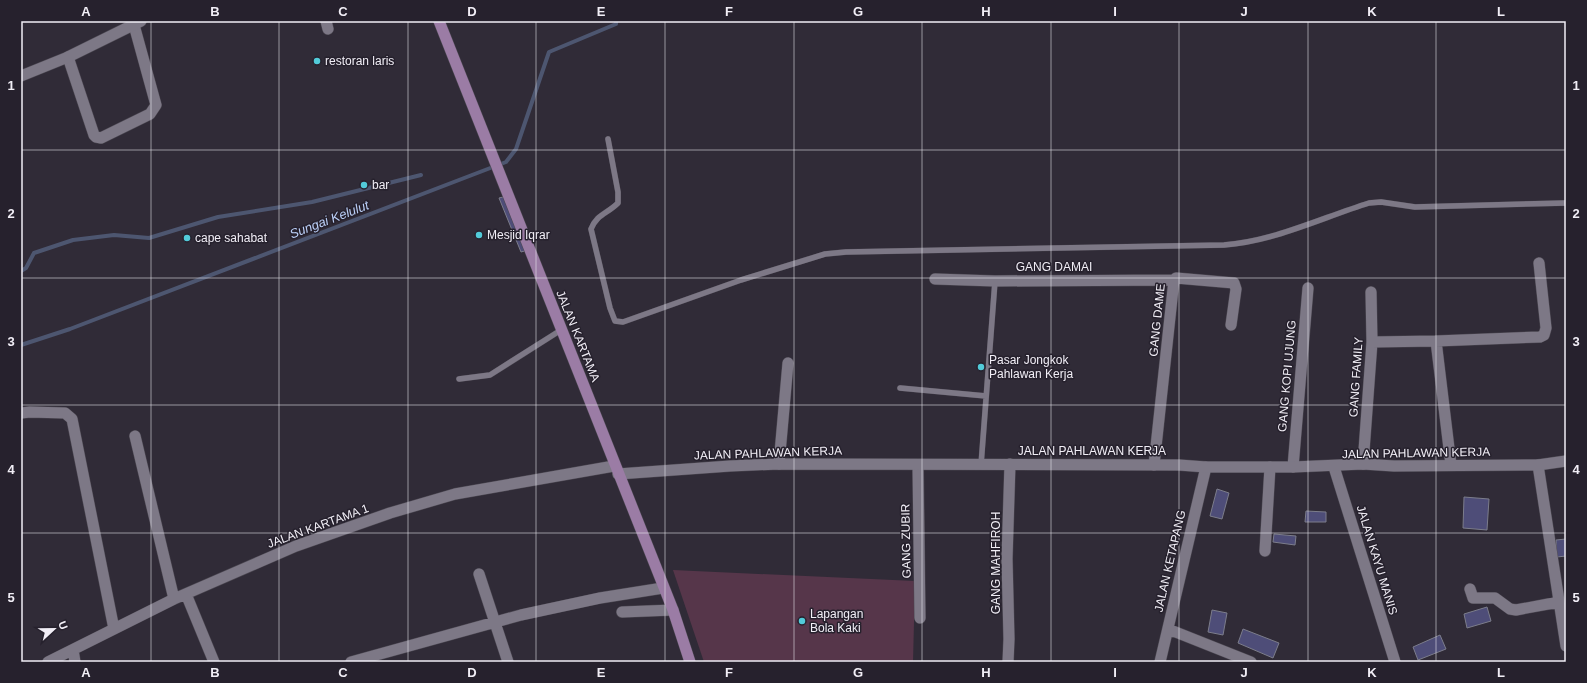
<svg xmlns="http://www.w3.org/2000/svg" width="1587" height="683" viewBox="0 0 1587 683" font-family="Helvetica,sans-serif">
<rect width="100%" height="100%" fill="#302b37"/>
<path fill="#56364a" d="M 673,570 L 915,581 L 913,662 L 704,662 Z"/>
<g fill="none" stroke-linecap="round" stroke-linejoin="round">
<path stroke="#4d5670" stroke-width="4" d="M 21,271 L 26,268 L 34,253 L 73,240 L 114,235 L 149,238 L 218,217 L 312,202 L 421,175
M 21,345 L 70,329 L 506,162 L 516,149 L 549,52 L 616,24 L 616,21"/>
</g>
<path fill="#4e4d78" stroke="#7c7d8b" d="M 507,196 L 528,250 L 521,252 L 499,198 Z
M 1217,489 L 1229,493 L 1222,519 L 1210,516 Z
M 1464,497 L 1489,499 L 1487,530 L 1463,528 Z
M 1306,511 L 1326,512 L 1326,522 L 1305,522 Z
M 1274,534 L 1296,536 L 1295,545 L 1273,542 Z
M 1566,539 L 1566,556 L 1557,557 L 1556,540 Z
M 1487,607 L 1491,621 L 1467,628 L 1464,614 Z
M 1212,610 L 1227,613 L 1223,635 L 1208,632 Z
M 1243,629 L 1279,643 L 1273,658 L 1238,643 Z
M 1440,635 L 1446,649 L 1418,660 L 1413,647 Z"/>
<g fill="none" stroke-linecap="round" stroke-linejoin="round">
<g stroke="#4c4852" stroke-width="6">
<path id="service" d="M 608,139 L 618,192 L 618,203 C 607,214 597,214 591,229 L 610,308 L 615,321 L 623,322 L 741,280 L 825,254 L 846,252 L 1224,245 C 1275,241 1321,218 1369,203 L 1381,202 L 1415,207 L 1566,203
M 459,379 L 490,375 L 561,330
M 900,388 L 986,396
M 981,465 L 995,281"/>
</g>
<g stroke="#4c4852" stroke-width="12">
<path id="minor" d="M 326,21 L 328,29
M 68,57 L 94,135 L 96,137 L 101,138 L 150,114 L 156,105 L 134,25
M 935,279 L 995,281 L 1174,280
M 1436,341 L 1451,465
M 1372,342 L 1436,341 L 1540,337 L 1544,335 L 1546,328 L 1539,263
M 21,413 L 30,412 L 65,413 L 72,419 L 114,629
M 135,436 L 174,599
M 779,464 L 788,363
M 1363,464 L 1372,342 L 1371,292
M 918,465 L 920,618
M 1154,465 L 1174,280 L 1176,278 L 1234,283 L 1236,289 L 1231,325
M 1538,465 L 1566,646
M 1293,467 L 1308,288
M 1334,467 L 1395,662
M 1265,551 L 1270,467
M 479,574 L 508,662
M 1470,589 L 1473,598 L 1495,598 L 1510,609 L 1516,610 L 1559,602
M 186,594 L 214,662
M 622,612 L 673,610
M 1168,629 L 1251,662
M 73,650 L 75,662
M 48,662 L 174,599 L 296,546 L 390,513 L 455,494 L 614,466
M 351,662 L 521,615 L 600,598 L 663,588
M 1008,662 L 1009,639 L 1007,559 L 1010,464
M 1160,662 L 1206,467"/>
</g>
<g stroke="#4c4852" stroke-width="12">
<path id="tertiary" d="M 21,76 L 68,57 L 141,21
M 618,474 L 730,466 L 779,464 L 1179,465 L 1206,467 L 1293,467 L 1363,464 L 1394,466 L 1538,465 L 1566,461"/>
</g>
<g stroke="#4c4852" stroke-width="12">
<path id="secondary" d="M 439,21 L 673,610 L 690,662"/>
</g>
<use href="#service" stroke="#7d7886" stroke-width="5.5"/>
<use href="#minor" stroke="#7d7886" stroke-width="11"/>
<use href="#tertiary" stroke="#7d7886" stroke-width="11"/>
<use href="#secondary" stroke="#9b7ca5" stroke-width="11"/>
</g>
<path fill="none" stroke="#f1eef6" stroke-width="1" stroke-opacity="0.55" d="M 151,21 L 151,662M 279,21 L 279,662M 408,21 L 408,662M 536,21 L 536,662M 665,21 L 665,662M 794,21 L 794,662M 922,21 L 922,662M 1051,21 L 1051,662M 1179,21 L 1179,662M 1308,21 L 1308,662M 1436,21 L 1436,662M 21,150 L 1566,150M 21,278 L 1566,278M 21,405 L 1566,405M 21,533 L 1566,533"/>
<g fill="#52cbd9" stroke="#26212d" stroke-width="1.5">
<circle cx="317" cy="61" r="4"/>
<circle cx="364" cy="185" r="4"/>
<circle cx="479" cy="235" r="4"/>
<circle cx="187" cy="238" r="4"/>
<circle cx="981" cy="367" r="4"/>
<circle cx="802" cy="621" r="4"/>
</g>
<g text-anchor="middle" stroke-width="3" stroke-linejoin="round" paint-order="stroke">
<g font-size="12" fill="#f1eef6" stroke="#26212d" text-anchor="start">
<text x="325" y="65">restoran laris</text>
<text x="372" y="189">bar</text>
<text x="487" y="239">Mesjid Iqrar</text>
<text x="195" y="242">cape sahabat</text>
<text x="989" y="364">Pasar Jongkok<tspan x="989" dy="14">Pahlawan Kerja</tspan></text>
<text x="810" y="618">Lapangan<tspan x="810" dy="14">Bola Kaki</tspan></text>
</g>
<g font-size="12" fill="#f1eef6" stroke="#26212d">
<text x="1054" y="271">GANG DAMAI</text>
<text transform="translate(1157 320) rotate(-84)" y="4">GANG DAME</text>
<text transform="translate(578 336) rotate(68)" y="4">JALAN KARTAMA</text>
<text transform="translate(1287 376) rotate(-85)" y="4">GANG KOPI UJUNG</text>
<text transform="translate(1356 377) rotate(-86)" y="4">GANG FAMILY</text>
<text x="1092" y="455">JALAN PAHLAWAN KERJA</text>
<text transform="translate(768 453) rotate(-2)" y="4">JALAN PAHLAWAN KERJA</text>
<text transform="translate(1416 453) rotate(-1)" y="4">JALAN PAHLAWAN KERJA</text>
<text transform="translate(318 526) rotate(-20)" y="4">JALAN KARTAMA 1</text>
<text transform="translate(906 541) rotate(-91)" y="4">GANG ZUBIR</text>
<text transform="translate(1377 560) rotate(73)" y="4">JALAN KAYU MANIS</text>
<text transform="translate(1170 561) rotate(-77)" y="4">JALAN KETAPANG</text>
<text transform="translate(996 563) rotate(-90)" y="4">GANG MAHFIROH</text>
</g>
<g font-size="13" font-style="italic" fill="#bacef6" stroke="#26212d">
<text transform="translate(329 219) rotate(-21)" y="5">Sungai Kelulut</text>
</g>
</g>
<rect width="1587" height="683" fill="none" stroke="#26212d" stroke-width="44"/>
<g transform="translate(54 629) rotate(68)" stroke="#26212d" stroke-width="3" paint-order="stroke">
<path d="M0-3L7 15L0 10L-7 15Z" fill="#f1eef6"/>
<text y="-6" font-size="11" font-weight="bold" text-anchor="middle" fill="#f1eef6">U</text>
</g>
<rect x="22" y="22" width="1543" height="639" fill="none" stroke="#f1eef6" stroke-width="1.5"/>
<g font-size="13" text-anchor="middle" font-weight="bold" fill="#f1eef6">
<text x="86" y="16">A</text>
<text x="215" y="16">B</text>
<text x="343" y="16">C</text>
<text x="472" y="16">D</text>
<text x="601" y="16">E</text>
<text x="729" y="16">F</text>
<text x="858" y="16">G</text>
<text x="986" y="16">H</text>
<text x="1115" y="16">I</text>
<text x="1244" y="16">J</text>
<text x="1372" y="16">K</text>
<text x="1501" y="16">L</text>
<text x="11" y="90">1</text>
<text x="1576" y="90">1</text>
<text x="11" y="218">2</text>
<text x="1576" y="218">2</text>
<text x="11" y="346">3</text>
<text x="1576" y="346">3</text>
<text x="11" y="474">4</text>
<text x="1576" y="474">4</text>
<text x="11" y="602">5</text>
<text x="1576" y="602">5</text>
<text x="86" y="677">A</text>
<text x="215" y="677">B</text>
<text x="343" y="677">C</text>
<text x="472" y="677">D</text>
<text x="601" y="677">E</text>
<text x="729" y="677">F</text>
<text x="858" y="677">G</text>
<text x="986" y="677">H</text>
<text x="1115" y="677">I</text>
<text x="1244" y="677">J</text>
<text x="1372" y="677">K</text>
<text x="1501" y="677">L</text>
</g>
</svg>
